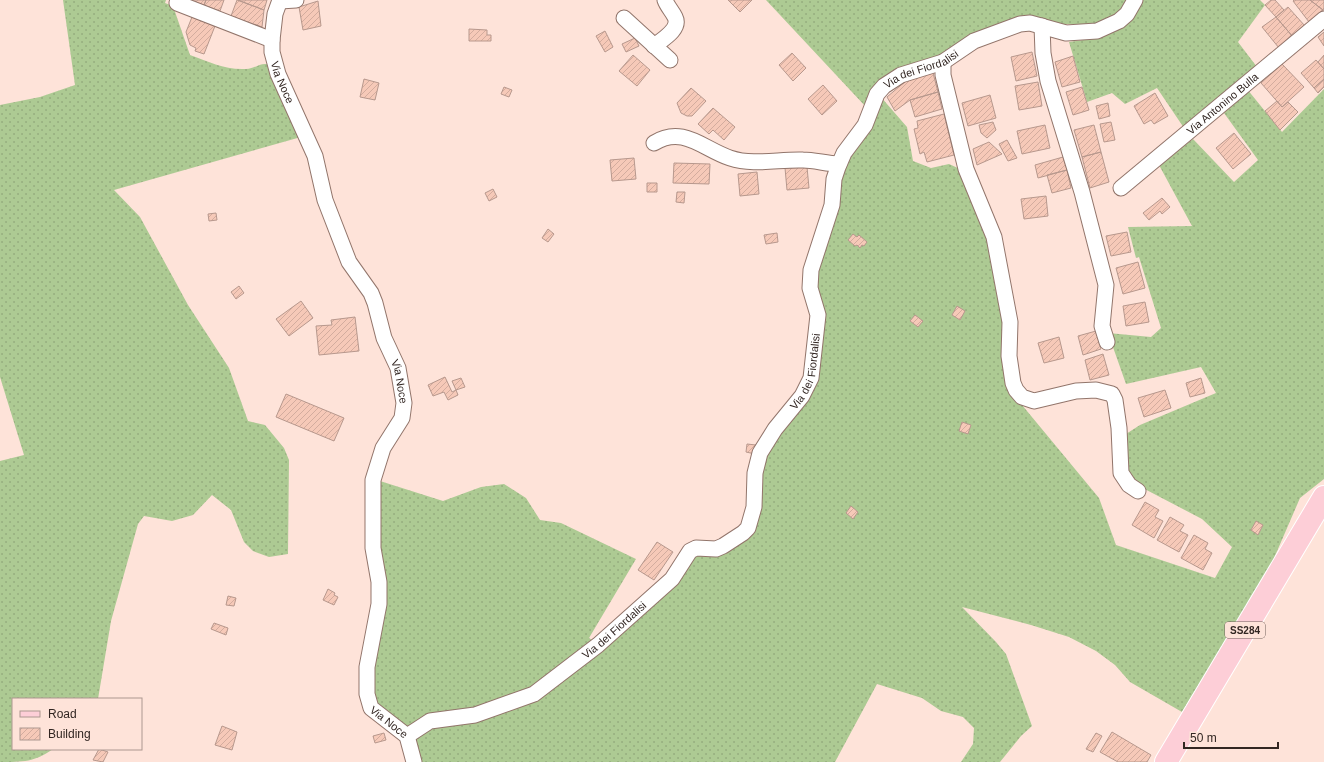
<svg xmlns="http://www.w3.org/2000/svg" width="1324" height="762" viewBox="0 0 1324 762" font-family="Helvetica,sans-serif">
<defs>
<pattern id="grass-dots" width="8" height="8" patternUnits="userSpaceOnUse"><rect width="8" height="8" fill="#adca93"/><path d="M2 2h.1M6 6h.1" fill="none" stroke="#95ad7e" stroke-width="1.8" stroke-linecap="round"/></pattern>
<pattern id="building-hatch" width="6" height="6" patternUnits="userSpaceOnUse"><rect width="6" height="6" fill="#f6c9b8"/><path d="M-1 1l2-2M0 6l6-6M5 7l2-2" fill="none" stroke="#d3ac9e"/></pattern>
</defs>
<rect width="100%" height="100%" fill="#fee3d9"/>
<path fill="url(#grass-dots)" d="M 63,0 L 166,0 L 165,3 L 173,6 L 190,55 C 210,62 224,70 246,69 C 254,69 259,63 267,64 L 301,137 L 114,190 L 140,217 L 188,305 L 229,368 L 248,421 L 265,425 L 284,448 L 289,460 L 288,554 L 269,557 L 253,551 L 244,542 L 231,510 L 212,495 L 193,515 L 172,521 L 144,516 L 138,524 L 111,621 L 98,699 L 13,699 L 13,749 L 53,749 C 35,762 23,762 0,762 L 0,461 L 24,455 L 0,377 L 0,105 L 40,97 L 75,85 Z
M 766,0 L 1129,0 L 1122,11 L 1096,24 L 1057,24 L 1032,16 L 930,60 L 866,107 Z
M 1142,0 L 1260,0 L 1265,5 L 1238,42 L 1257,67 L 1184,128 L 1157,88 L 1125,104 L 1112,93 L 1087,102 L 1069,42 L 1097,38 Z
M 1247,89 L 1282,132 L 1324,89 L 1324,479 L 1300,498 L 1265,579 L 1182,712 L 1130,682 L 1115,665 L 1096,651 L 1069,637 L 1031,625 L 962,607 L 996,642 L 1006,654 L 1032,726 L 1021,736 L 1000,762 L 961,762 L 973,744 L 974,728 L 963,717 L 941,711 L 922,698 L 877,684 L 835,762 L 419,762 L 414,735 L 424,729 L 527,702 L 693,556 L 748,535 L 762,461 L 806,398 L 815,286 L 839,182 L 845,165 L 880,96 L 907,127 L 913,161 L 931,168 L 949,164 L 960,169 L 992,240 L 1012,393 L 1099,498 L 1116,545 L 1215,578 L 1232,547 L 1202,519 L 1137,485 L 1127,471 L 1126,434 L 1140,425 L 1216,393 L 1201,367 L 1126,384 L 1108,333 L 1151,337 L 1161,328 L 1139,257 L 1136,258 L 1128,227 L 1192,226 L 1159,165 L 1193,139 L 1234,182 L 1258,160 L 1224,113 Z
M 380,481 L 443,501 L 481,487 L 504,484 L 526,498 L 540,520 L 561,523 L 636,559 L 589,638 L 595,642 L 531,691 L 409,727 L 402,727 L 371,699 Z"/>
<path fill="url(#building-hatch)" stroke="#b7988d" d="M 190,0 L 206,0 L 204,5 Z
M 206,0 L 224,0 L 220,11 L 204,5 Z
M 237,0 L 264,10 L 262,27 L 231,16 Z
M 238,0 L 267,0 L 264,10 Z
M 728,0 L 752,0 L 740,12 Z
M 1271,0 L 1275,0 L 1284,10 L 1276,17 L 1265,5 Z
M 1294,0 L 1310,0 L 1323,10 L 1309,22 L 1293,1 Z
M 1310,0 L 1324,0 L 1324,10 L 1323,10 Z
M 318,1 L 321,26 L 303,30 L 299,7 Z
M 1288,7 L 1305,26 L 1293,37 L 1276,17 Z
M 192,17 L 215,26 L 204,54 L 195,51 L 196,48 L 190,45 L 186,32 Z
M 1276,17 L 1293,37 L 1279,48 L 1262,27 Z
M 469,29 L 487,30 L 487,35 L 491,35 L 491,41 L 469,41 Z
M 605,31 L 613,47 L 605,52 L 596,36 Z
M 1324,32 L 1324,46 L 1318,37 Z
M 635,38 L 639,46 L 626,52 L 622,44 Z
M 1032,52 L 1037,76 L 1016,81 L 1011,57 Z
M 792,53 L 806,68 L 793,81 L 779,65 Z
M 633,55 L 650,70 L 637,86 L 619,71 Z
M 1324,55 L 1324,69 L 1318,62 Z
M 1073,56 L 1080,82 L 1062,87 L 1055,62 Z
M 1316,60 L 1324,69 L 1324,79 L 1314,88 L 1301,73 Z
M 1282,64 L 1304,87 L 1282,107 L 1261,83 Z
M 933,73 L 938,92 L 910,100 L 895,111 L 887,97 L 907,80 Z
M 364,79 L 379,83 L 375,100 L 360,97 Z
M 1324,79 L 1324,87 L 1318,93 L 1314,88 Z
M 1038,82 L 1042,106 L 1019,110 L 1015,86 Z
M 823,85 L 837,101 L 822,115 L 808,99 Z
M 504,87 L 512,90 L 509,97 L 501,94 Z
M 1082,87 L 1089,110 L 1073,115 L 1066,92 Z
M 691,88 L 706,101 L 692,116 L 687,116 L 681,113 L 677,103 Z
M 938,92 L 942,109 L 915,117 L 910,100 Z
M 1155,93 L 1168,116 L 1154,124 L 1151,120 L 1144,124 L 1134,106 Z
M 990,95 L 996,118 L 968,126 L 962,103 Z
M 1277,101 L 1282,107 L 1288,102 L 1298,112 L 1280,130 L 1265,111 Z
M 1108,103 L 1110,116 L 1099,119 L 1096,106 Z
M 713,108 L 735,127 L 724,140 L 713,130 L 709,134 L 698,124 Z
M 944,114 L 954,155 L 927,162 L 924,152 L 920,154 L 914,129 L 918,128 L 917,121 Z
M 993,122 L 996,130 L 987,138 L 981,133 L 979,125 Z
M 1111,122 L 1115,140 L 1104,142 L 1100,124 Z
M 1045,125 L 1050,148 L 1022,154 L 1017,131 Z
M 1094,125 L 1101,152 L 1082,157 L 1074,130 Z
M 1234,133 L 1251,154 L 1233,169 L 1216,148 Z
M 1007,140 L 1017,158 L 1008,161 L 999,144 Z
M 989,142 L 1002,154 L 977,165 L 973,149 Z
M 1101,152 L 1109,182 L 1090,188 L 1082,157 Z
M 1063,157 L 1067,170 L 1038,178 L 1035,165 Z
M 634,158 L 636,179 L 612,181 L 610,160 Z
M 674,163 L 710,164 L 709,184 L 673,183 Z
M 807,167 L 809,188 L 787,190 L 785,168 Z
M 1067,170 L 1071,188 L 1052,193 L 1047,175 Z
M 757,172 L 759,194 L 740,196 L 738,174 Z
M 647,183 L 657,183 L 657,192 L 647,192 Z
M 493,189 L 497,197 L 489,201 L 485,193 Z
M 677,192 L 685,192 L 684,203 L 676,202 Z
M 1046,196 L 1048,216 L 1024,219 L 1021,199 Z
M 1162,198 L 1170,207 L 1162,214 L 1160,211 L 1149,220 L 1143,213 Z
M 216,213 L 217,220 L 209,221 L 208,214 Z
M 548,229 L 554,234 L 548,242 L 542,238 Z
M 1127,232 L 1131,252 L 1111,256 L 1106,236 Z
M 777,233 L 778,242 L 766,244 L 764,235 Z
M 853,234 L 857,237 L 859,235 L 867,242 L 864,246 L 862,245 L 860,248 L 857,245 L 855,246 L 848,240 Z
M 1138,262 L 1145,288 L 1123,294 L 1116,268 Z
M 239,286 L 244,293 L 236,299 L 231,292 Z
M 301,301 L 313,318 L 289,336 L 276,319 Z
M 1145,302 L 1149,322 L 1126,326 L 1123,306 Z
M 957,306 L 965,311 L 960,320 L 952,315 Z
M 915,315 L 923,321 L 918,327 L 910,321 Z
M 355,317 L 359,351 L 319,355 L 316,326 L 332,325 L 331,320 Z
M 1096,331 L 1101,349 L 1083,355 L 1078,336 Z
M 1059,337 L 1064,358 L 1044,363 L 1038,343 Z
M 1103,354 L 1109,375 L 1090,380 L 1085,360 Z
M 445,377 L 452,392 L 456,390 L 458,395 L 448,400 L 444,392 L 433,396 L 428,385 Z
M 461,378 L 465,387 L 456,390 L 452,381 Z
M 1201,378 L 1205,393 L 1190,397 L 1186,383 Z
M 1165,390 L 1171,408 L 1144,417 L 1138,398 Z
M 286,394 L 344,418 L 334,441 L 276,417 Z
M 962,422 L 971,425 L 968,434 L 959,431 Z
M 747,444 L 756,445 L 755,454 L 746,452 Z
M 1145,502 L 1159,510 L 1155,517 L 1163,521 L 1154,538 L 1132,525 Z
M 851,506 L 858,512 L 853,519 L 846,513 Z
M 1170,517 L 1184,525 L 1180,531 L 1188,535 L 1179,552 L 1157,540 Z
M 1256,521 L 1263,525 L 1258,535 L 1251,530 Z
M 1194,535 L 1208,543 L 1205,549 L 1212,553 L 1203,570 L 1181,558 Z
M 657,542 L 673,552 L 654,580 L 638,570 Z
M 328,589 L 335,593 L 334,595 L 338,597 L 334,605 L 323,600 Z
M 228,596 L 236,598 L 234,606 L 226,605 Z
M 214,623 L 228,628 L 226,635 L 211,629 Z
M 222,726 L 237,732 L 232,750 L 215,745 Z
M 1112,732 L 1151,755 L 1147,762 L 1118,762 L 1100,752 Z
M 384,733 L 386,740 L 375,743 L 373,736 Z
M 1096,733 L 1102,736 L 1093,752 L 1086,749 Z
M 99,749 L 108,752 L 103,762 L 93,760 Z"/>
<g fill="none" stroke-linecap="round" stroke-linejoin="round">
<g stroke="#92756b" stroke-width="17">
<g id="street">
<path id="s1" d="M 280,0 L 275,14 L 272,40 L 272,52 L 278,74 L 315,156 L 325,200 L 349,262 L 371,293 L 375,303 L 384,338 L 398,368 L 404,403 L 402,418 L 383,448 L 373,480 L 373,548 L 379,582 L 379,604 L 367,667 L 367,694 L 371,708 L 407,736 L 414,762"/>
<path d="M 280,1 L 296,0"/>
<path d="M 177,3 L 272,40"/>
<path d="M 624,18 L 670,60"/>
<path d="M 1042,26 L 1043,53 L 1048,81 L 1082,192 L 1106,285 L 1102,326 L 1107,342"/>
<path d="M 654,46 C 663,39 681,29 675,17 C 672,11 667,6 665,0"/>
<path d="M 943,62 L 943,75 L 966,169 L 994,237 L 1010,322 L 1009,356 L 1013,383 L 1016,390 L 1022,397 L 1034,401 L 1076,391 L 1096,390 L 1112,394 L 1115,400 L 1119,428 L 1121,473 L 1129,485 L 1138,491"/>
<path d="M 654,143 C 683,125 703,149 730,158 C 754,166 779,159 803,160 C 815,160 827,164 839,164"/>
<path id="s2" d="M 1121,188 L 1324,19"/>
<path id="s3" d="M 407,736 L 430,721 L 475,715 L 534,694 L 598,645 L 672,579 L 690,551 L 696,548 L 716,549 L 723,546 L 743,533 L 748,528 L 754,507 L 755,473 L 760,453 L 775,429 L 802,396 L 811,378 L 818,315 L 810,288 L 811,270 L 832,205 L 834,179 L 838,167 L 844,153 L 865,125 L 877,94 L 884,86 L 901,75 L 943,62 L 974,41 L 1020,24 L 1030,23 L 1066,33 L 1097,31 L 1119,21 L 1127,14 L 1135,0"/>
</g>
</g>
<g stroke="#fff" stroke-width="24">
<path id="primary" d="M 1166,762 L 1324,497"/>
</g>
<use href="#street" stroke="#fff" stroke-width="15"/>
<use href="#primary" stroke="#fdced7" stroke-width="22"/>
</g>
<g text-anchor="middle" stroke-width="3" stroke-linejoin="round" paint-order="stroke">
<rect fill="#fee3d9" stroke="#6f5f59" stroke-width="1" x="1225" y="622" width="40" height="16" rx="3"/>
<g font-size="10" font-weight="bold" fill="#322622">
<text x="1245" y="634">SS284</text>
</g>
<g font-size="11" fill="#322622" stroke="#fee3d9">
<text dy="4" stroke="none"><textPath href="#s3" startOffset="933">Via dei Fiordalisi</textPath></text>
<text dy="4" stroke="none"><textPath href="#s1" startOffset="85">Via Noce</textPath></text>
<text dy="4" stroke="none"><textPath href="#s2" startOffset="132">Via Antonino Bulla</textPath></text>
<text dy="4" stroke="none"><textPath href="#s3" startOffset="586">Via dei Fiordalisi</textPath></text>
<text dy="4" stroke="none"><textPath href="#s1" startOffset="409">Via Noce</textPath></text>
<text dy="4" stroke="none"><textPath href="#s3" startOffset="238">Via dei Fiordalisi</textPath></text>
<text dy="4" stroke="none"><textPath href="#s1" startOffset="768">Via Noce</textPath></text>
</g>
</g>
<rect x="12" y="698" width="130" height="52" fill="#fee3d9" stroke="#ac9790"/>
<rect x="20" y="711" width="20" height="6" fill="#fdced7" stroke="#ac9790"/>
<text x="48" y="718" font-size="12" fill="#322622">Road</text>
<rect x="20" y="728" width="20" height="12" fill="url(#building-hatch)" stroke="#ac9790"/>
<text x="48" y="738" font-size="12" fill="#322622">Building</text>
<path d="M1184 742v6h94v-6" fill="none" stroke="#322622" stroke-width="2"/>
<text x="1190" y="742" font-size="12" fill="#322622" stroke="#fee3d9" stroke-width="3" paint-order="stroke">50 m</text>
</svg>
